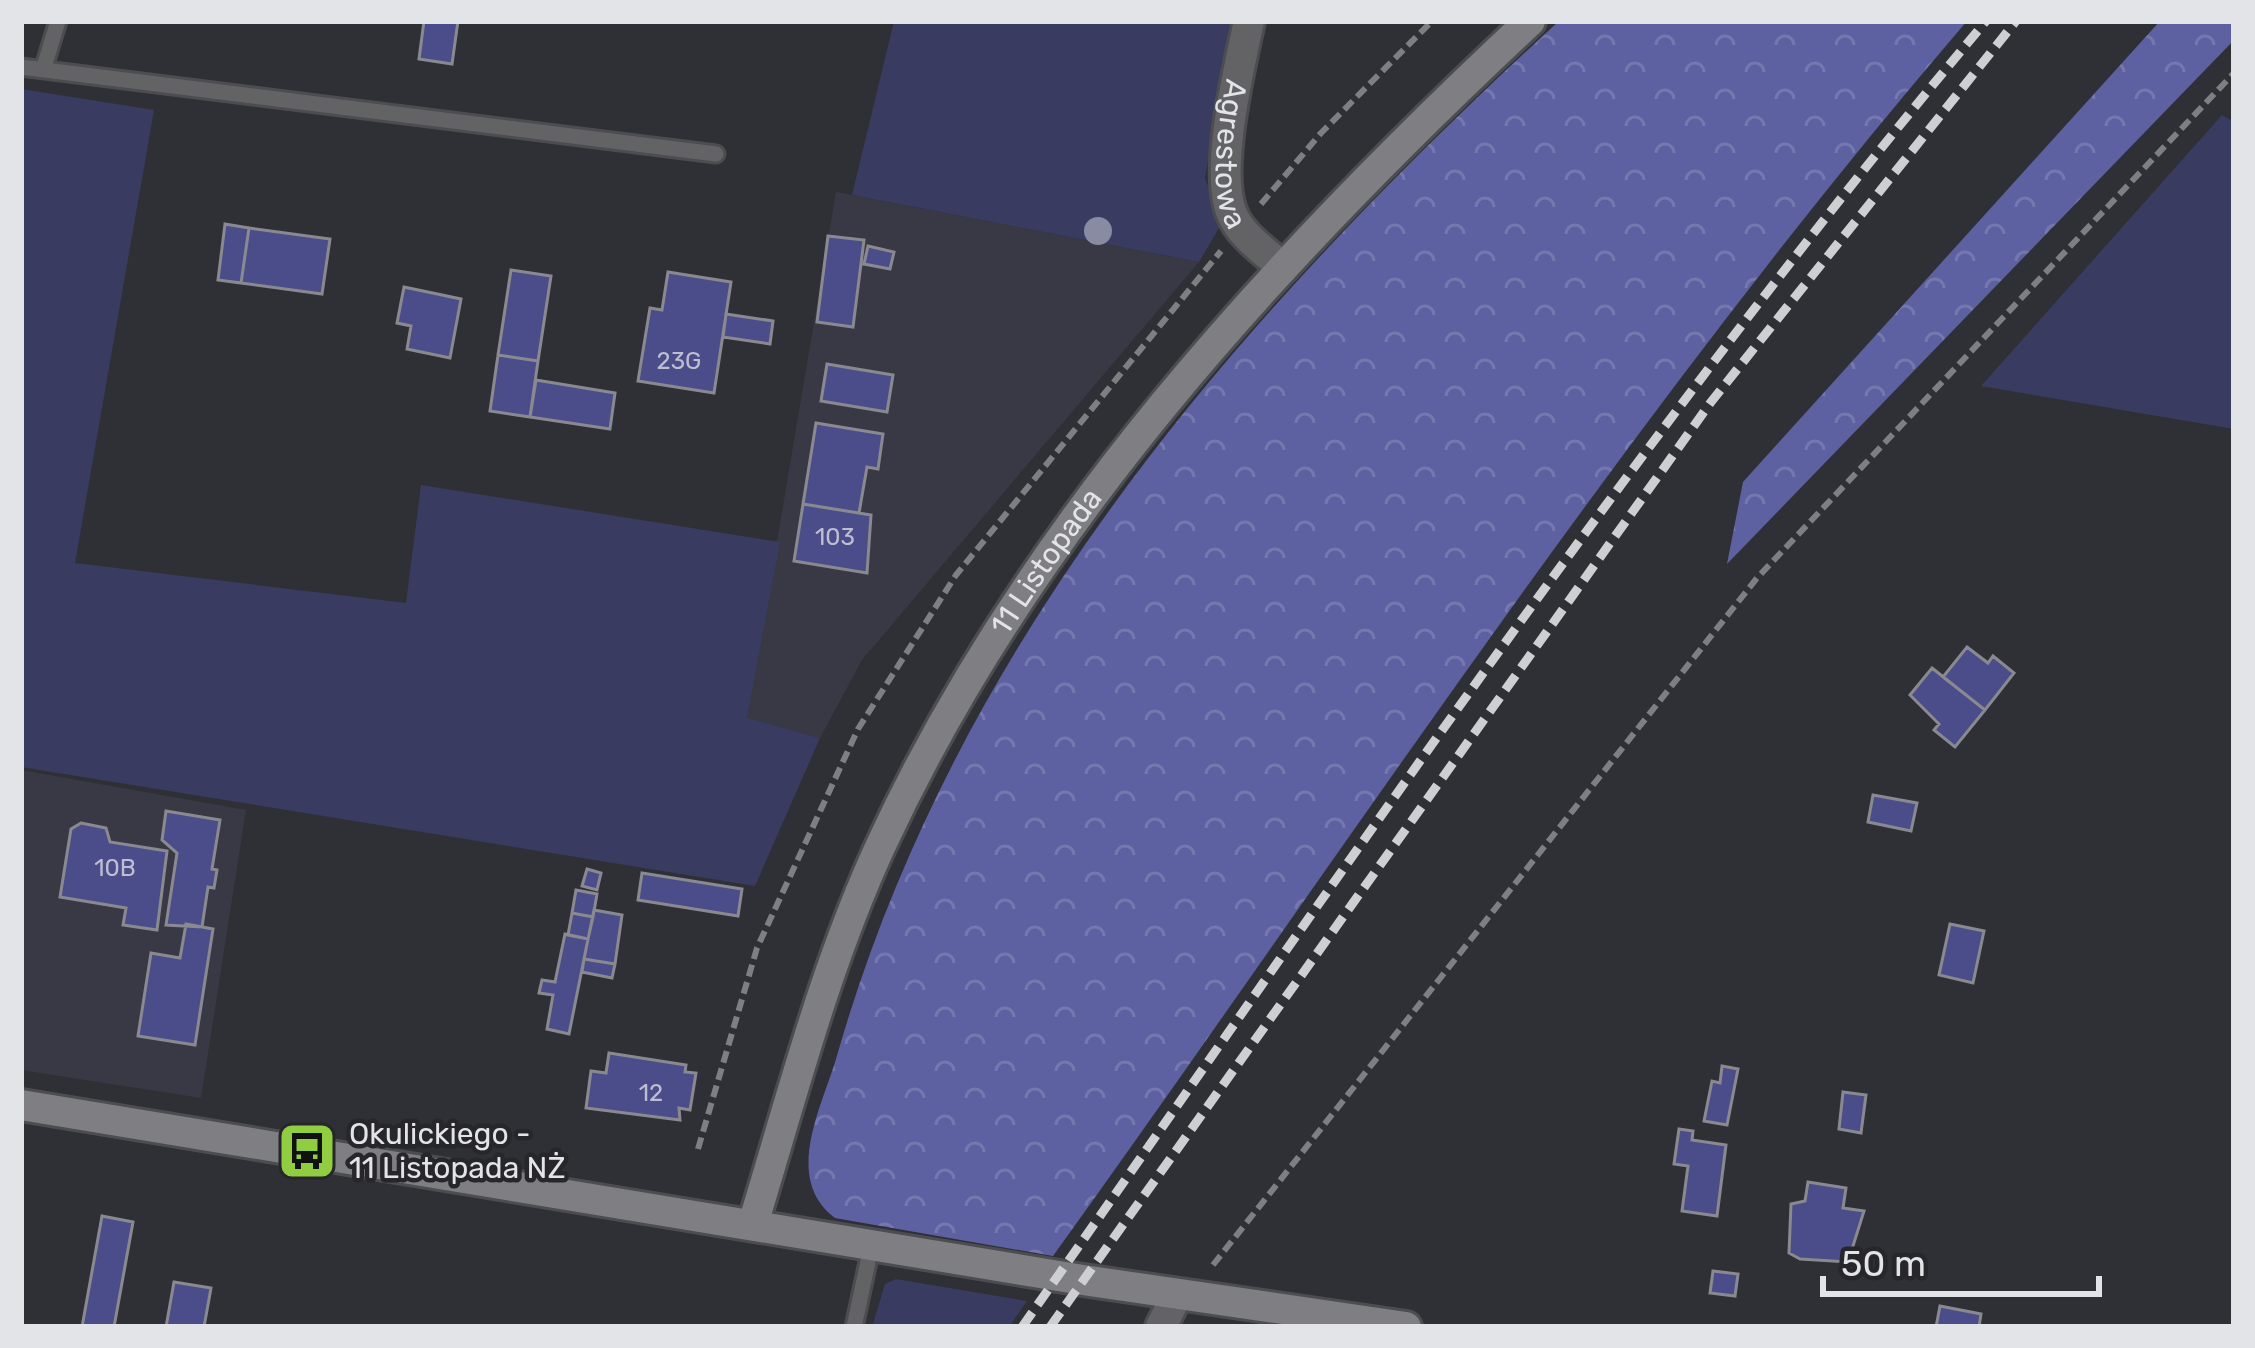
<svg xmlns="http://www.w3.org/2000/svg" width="2255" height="1348" viewBox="0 0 2255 1348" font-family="Rubik,sans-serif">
<defs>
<pattern id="forest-crowns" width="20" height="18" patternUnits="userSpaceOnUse" patternTransform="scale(3)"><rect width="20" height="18" fill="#5e61a1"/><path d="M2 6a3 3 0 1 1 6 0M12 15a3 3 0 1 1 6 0" fill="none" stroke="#7578ae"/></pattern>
</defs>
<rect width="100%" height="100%" fill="#2f3035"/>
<path fill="#383944" d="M 836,192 L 1199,262 L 862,660 L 820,738 L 747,719 Z
M 21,770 L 246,810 L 201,1098 L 21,1070 Z"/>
<path fill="#393b60" d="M 894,21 L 1234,21 L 1205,178 L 1222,223 L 1199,262 L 852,195 Z
M 21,89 L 154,110 L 75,563 L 406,603 L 421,485 L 780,542 L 747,718 L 820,738 L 755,886 L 21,767 Z
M 2222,115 L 2234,122 L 2234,429 L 1981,386 Z
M 896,1279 L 1027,1301 L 1009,1327 L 872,1327 L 885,1284 Z"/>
<path fill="url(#forest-crowns)" d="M 1559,21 L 1967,21 C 1632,411 1352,840 1053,1256 L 835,1218 C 783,1179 821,1109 836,1059 C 956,637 1242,312 1559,21 Z
M 2160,21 L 2234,21 L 2234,40 L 1727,564 L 1743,482 Z"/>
<path fill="#4b4d8a" stroke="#89898f" stroke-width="3" d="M 424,21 L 458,21 L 452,64 L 419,59 Z
M 225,224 L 249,228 L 241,283 L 218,280 Z
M 249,228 L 330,239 L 322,294 L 241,283 Z
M 828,236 L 864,240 L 853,327 L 817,322 Z
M 868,246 L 894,252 L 890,269 L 864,264 Z
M 511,270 L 551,276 L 538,361 L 498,355 Z
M 668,272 L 731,282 L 714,393 L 638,381 L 650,308 L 662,310 Z
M 404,287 L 461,299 L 450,358 L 407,349 L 411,326 L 397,323 Z
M 726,314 L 773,321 L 770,344 L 723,337 Z
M 498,355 L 538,361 L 530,417 L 490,411 Z
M 827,364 L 893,375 L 887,412 L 821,401 Z
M 536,380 L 615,393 L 610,429 L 530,417 Z
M 816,423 L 883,434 L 878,469 L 867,467 L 859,513 L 803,504 Z
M 803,504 L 871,515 L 867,573 L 794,561 Z
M 1967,647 L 1988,663 L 1993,656 L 2014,673 L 1985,710 L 1943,677 Z
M 1932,668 L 1985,710 L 1955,747 L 1934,730 L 1939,724 L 1910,695 Z
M 1873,795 L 1917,803 L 1911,831 L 1868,822 Z
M 166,811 L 220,820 L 212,869 L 217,870 L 214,888 L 208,887 L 202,927 L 166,925 L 177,853 L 162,840 Z
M 81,823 L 106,828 L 110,842 L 167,851 L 157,930 L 123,925 L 126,908 L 60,897 L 71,829 Z
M 587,869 L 601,873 L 597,890 L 582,886 Z
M 642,873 L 742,889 L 738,916 L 638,900 Z
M 576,890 L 597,894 L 593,917 L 572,913 Z
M 594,910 L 622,915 L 615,964 L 584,959 Z
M 572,913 L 593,917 L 588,939 L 568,935 Z
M 186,924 L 213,929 L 195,1045 L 138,1036 L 151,953 L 180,958 Z
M 1950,924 L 1984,931 L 1973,983 L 1939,975 Z
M 565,934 L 588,939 L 569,1034 L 547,1029 L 553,995 L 539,993 L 542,980 L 555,982 Z
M 584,959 L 615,964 L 612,978 L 582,972 Z
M 609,1053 L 686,1065 L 685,1072 L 696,1073 L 690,1110 L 679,1108 L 680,1120 L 586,1108 L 591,1071 L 606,1073 Z
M 1722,1066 L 1738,1069 L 1727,1125 L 1704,1121 L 1712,1081 L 1720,1083 Z
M 1843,1092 L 1866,1095 L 1861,1133 L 1839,1129 Z
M 1679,1129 L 1693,1131 L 1692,1140 L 1726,1145 L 1717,1216 L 1682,1211 L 1688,1166 L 1674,1164 Z
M 1808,1182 L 1846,1188 L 1843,1208 L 1864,1211 L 1848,1262 L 1800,1259 L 1789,1253 L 1791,1204 L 1805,1201 Z
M 102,1216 L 133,1222 L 114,1327 L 82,1327 Z
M 1713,1271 L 1738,1274 L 1735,1296 L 1710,1293 Z
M 174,1282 L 211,1288 L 204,1327 L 166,1327 Z
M 1940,1306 L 1981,1314 L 1979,1327 L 1936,1327 Z"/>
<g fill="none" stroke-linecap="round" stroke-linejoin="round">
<g stroke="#4c4d51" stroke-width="21">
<path id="lane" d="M 21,67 L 716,154
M 44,67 L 58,21
M 854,1327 L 872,1243"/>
</g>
<g stroke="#4c4d51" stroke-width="36">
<g id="street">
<path id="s1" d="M 1249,21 C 1239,68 1214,171 1232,214 C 1241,236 1266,252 1283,268"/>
<path d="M 1161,1327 L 1177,1295"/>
</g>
</g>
<g stroke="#4c4d51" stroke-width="36">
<g id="secondary">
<path d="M 21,1105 L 1083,1280 L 1406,1327"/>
<path id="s2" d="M 753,1224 C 792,1096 825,966 881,845 C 1028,527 1276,258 1530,21"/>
</g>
</g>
<path stroke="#7e7f83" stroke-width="6" stroke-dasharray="12 6" stroke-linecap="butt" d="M 1261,204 L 1321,133 L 1432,21
M 698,1149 L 757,948 L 858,729 L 956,575 L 1221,251
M 1213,1265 L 1757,578 L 2234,73"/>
<use href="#lane" stroke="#636366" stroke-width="15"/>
<use href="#street" stroke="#636366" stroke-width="30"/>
<use href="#secondary" stroke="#7f7f83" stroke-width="30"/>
<path stroke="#cecfd2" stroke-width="9" stroke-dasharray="18 9" stroke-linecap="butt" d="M 1022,1327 C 1333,885 1638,435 1986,21
M 1050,1327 L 1711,402 L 2016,21"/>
</g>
<circle fill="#888ba1" cx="1098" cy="231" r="14"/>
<defs>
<g id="bus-square" transform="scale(3)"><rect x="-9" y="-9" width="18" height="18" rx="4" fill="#90cd41" stroke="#26262b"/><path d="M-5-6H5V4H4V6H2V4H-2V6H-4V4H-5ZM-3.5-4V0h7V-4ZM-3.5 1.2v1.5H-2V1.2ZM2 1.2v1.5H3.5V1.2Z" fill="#111"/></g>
</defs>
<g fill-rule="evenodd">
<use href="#bus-square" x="307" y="1151"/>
</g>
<g text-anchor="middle" stroke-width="9" stroke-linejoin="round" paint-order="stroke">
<g font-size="24" fill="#bdbed0">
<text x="679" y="369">23G</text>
<text x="835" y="545">103</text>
<text x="115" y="876">10B</text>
<text x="651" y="1101">12</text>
</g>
<g font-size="30" fill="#e3e4e7" stroke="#26262b">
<text dy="10" stroke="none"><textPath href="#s1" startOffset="135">Agrestowa</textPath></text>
<text dy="10" stroke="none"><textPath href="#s2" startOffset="729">11 Listopada</textPath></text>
</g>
<g font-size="30" fill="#e3e4e7" stroke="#26262b" text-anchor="start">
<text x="349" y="1144">Okulickiego -<tspan x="349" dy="34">11 Listopada NŻ</tspan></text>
</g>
</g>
<rect width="2255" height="1348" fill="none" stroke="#e3e4e7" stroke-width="48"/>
<path d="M1823 1276v18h276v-18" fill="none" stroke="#e3e4e7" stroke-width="6"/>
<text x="1841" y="1276" font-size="36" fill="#e3e4e7" stroke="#26262b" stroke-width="9" paint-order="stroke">50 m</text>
</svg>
